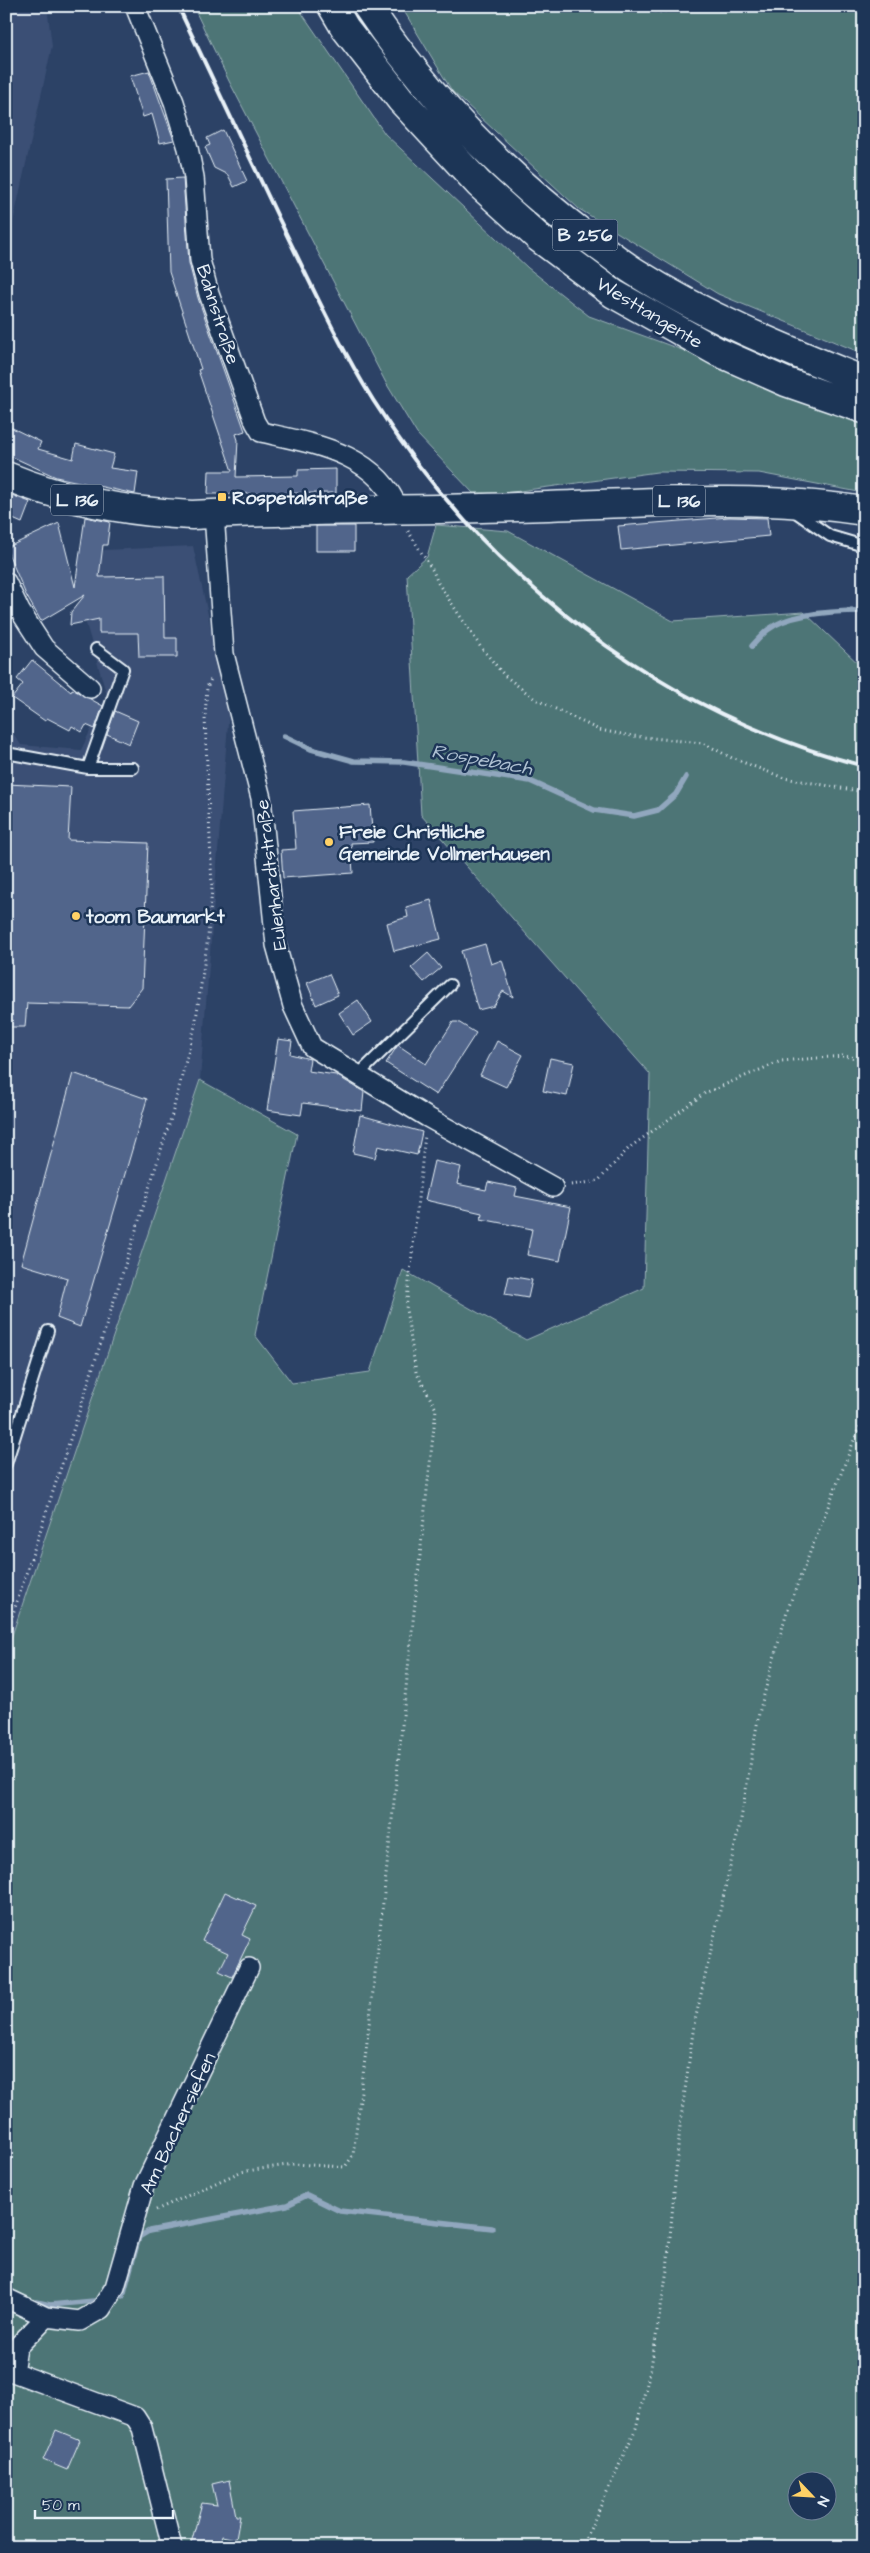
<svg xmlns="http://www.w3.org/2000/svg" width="870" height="2553" viewBox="0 0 870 2553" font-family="'Architects Daughter',sans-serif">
<rect width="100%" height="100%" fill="#2c4266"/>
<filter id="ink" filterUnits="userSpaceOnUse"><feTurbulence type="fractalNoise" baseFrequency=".02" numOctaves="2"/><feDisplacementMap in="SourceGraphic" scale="10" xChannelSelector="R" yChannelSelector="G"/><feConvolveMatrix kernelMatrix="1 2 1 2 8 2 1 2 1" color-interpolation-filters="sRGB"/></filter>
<g filter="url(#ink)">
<path fill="#3b4f74" d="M 6,6 L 47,6 L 52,46 L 6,254 Z
M 193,546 L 229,711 L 200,1080 L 6,1653 L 6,723 L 21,745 L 81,750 L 107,696 L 80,603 L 104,550 Z"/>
<path fill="#4d7476" stroke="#9ab2b7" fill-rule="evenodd" d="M 193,6 L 297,6 L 385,134 L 528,268 L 589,316 L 715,362 L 793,400 L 864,424 L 864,493 L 759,473 L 657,472 L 498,494 L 473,493 L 417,434 L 386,383 L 229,81 Z
M 401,6 L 864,6 L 864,354 L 718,294 L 579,209 L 452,91 Z
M 436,525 L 508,531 L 673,621 L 804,612 L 864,669 L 864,2547 L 6,2547 L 6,1653 L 200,1080 L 297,1134 L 255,1335 L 292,1383 L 370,1372 L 403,1270 L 526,1340 L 644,1288 L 650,1074 L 421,815 L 407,575 L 427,557 ZM 798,2480 L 828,2480 L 828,2510 L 798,2510 Z"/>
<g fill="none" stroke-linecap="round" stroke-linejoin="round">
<path stroke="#91a7be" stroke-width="5.5" d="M 752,646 C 758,640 763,633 769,629 C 790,613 838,611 864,611
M 284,736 L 311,749 L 354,761 L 404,762 L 530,781 L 594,810 L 634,816 L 658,810 L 676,794 L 686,777
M 6,2288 L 9,2289
M 123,2296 L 139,2237 L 149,2231 L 287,2205 L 307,2195 L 340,2211 L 492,2228
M 37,2302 L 50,2305 L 94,2301"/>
</g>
<path fill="#51658b" stroke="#e8f1f8" d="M 149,71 L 174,140 L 160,143 L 152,114 L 143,117 L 130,76 Z
M 223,130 L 247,181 L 234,187 L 228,175 L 214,168 L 205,147 L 210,145 L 207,138 Z
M 183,178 L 189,263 L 198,298 L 245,431 L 236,434 L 238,440 L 236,477 L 298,476 L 298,470 L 336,469 L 336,493 L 208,494 L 209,471 L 232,471 L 198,370 L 201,369 L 169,272 L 166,179 Z
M 6,425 L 41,442 L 38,449 L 73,459 L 76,444 L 114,454 L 110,468 L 138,472 L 135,494 L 56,477 L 6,454 Z
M 6,493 L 30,502 L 22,523 L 6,516 Z
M 85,517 L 110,522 L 107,545 L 103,545 L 99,577 L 164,576 L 165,638 L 177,638 L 177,657 L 139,657 L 138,633 L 99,633 L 99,619 L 70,625 L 71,612 L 85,595 L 41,621 L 26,595 L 6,548 L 59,523 L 75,587 Z
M 729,517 L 767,518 L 769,536 L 621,550 L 618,526 Z
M 316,526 L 354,526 L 354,551 L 316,551 Z
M 32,660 L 71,692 L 72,689 L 103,706 L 95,729 L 86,725 L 82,732 L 72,726 L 70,730 L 47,718 L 45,721 L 12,698 L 23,684 L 17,679 Z
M 115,711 L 138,721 L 129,744 L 107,734 Z
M 6,784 L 71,787 L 68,840 L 148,843 L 142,988 L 128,1006 L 27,1003 L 25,1027 L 6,1027 Z
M 370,805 L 373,842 L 351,843 L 353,873 L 283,878 L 281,850 L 296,849 L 293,811 Z
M 431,900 L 441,939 L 394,951 L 387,923 L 408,917 L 406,907 Z
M 485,944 L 491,964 L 502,960 L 513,997 L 503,991 L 494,1006 L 478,1010 L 461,951 Z
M 428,953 L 441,968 L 424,982 L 411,968 Z
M 329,974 L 338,995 L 316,1005 L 307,983 Z
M 358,1000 L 372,1022 L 353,1035 L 339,1013 Z
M 453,1022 L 458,1022 L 476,1033 L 436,1095 L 386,1063 L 398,1045 L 426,1064 Z
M 278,1039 L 292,1041 L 290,1054 L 310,1059 L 308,1071 L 336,1075 L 364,1092 L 362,1111 L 303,1103 L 301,1115 L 267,1110 Z
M 497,1041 L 523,1055 L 506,1087 L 480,1075 Z
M 550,1058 L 574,1063 L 567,1096 L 543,1091 Z
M 73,1073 L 147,1099 L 80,1327 L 57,1318 L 67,1278 L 21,1264 Z
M 360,1115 L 422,1132 L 417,1155 L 378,1146 L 375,1158 L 353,1153 Z
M 434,1161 L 461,1167 L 457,1184 L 486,1190 L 488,1182 L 517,1188 L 515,1196 L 571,1207 L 560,1261 L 527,1255 L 532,1229 L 481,1219 L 482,1213 L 425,1200 Z
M 509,1276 L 532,1280 L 528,1298 L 505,1294 Z
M 225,1892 L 256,1906 L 242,1935 L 250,1939 L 232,1977 L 219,1971 L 228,1953 L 202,1941 Z
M 56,2430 L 80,2440 L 67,2470 L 43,2460 Z
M 229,2480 L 236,2516 L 240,2516 L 236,2539 L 222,2536 L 219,2547 L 190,2547 L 202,2503 L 217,2505 L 212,2484 Z"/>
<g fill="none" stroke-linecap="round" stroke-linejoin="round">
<g stroke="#e8f1f8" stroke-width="14">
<path id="lane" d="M 794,511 L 830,536 L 864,546
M 6,753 L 88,768 L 133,768
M 88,768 L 123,669 L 96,649
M 358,1075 L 450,985
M 6,1464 L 48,1331"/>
</g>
<g stroke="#e8f1f8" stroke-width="22">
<path id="street" d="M 135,6 L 174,102 L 188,148 L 194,177 L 200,260 L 209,294 L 255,422 L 261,432 C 315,444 376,453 399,510
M 214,514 L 224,654 L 261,798 L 276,945 L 293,1006 L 312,1047 L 427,1117 L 553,1187
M 6,582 L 20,611 L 44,648 L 90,688
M 6,2298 L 46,2317 L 80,2321 L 101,2309 L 115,2287 L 144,2186 L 249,1968
M 46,2317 L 17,2347 L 13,2372 L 135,2417 L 142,2428 L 172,2547"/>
</g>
<g stroke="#e8f1f8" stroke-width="31">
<path id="primary" d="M 6,476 C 66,501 127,512 192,515 C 300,509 409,511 517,507 C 633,504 749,493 864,511"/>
</g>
<g stroke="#e8f1f8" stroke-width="31">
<path id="highway" d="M 332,6 L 345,28 L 401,100 L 479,184 L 539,238 L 614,294 L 716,351 L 786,382 L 864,409
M 367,6 C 427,96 506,176 592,241 C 606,251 620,263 635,272 C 707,318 785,349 864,381"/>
</g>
<path stroke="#e8f1f8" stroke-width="3" stroke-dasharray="1 4" stroke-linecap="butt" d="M 620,6 L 659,12 L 714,6
M 408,531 L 433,571 L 438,583 L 480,646 L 504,675 L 535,699 L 599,730 L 632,736 L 703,743 L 732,758 L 784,778 L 864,792
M 571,1185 L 598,1181 L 629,1148 L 705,1093 L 781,1061 L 843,1056 L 864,1059
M 6,1635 L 81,1406 L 171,1118 L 195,1026 L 208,937 L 212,888 L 205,717 L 207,687 L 211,679
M 156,2210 L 240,2172 L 294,2164 L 345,2167 L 353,2155 C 385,1907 408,1658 436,1409 L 416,1372 L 406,1309 L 425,1135
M 582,2547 L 636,2428 L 651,2367 L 667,2270 L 680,2126 L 694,2025 L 741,1819 L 759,1713 L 787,1611 L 864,1415"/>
<use href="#lane" stroke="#1d3557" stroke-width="10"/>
<use href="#street" stroke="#1d3557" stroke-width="19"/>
<use href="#primary" stroke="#1d3557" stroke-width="28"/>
<use href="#highway" stroke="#1d3557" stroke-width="28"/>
<path stroke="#e8f1f8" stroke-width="4" d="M 178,6 C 212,77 246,148 279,219 C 309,280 337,342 373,400 C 485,577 660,713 864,766"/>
</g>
</g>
<g fill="#ffd166" stroke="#1d3557" stroke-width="2">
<rect x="217" y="492" width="10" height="10" rx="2.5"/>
<circle cx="329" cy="842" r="5"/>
<circle cx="76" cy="916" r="5"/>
</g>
<g text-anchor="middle" stroke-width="5" stroke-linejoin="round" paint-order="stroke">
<g fill="#1d3557" stroke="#abb9c8" stroke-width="1">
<rect x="552.5" y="219.5" width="65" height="31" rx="4"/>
<rect x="51" y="484.5" width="52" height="31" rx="4"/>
<rect x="653" y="485.5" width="52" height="31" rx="4"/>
</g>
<g font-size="18" font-weight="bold" fill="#e8f1f8">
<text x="585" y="241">B 256</text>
<text x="77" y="506">L 136</text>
<text x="679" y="507">L 136</text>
</g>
<g font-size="19" fill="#e8f1f8" stroke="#1d3557">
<text transform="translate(650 312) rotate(31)" y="7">Westtangente</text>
<text transform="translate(219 314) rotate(72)" y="7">Bahnstraße</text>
<text transform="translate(270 875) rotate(-97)" y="7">Eulenhardtstraße</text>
<text transform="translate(177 2123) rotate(-65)" y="7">Am Bachersiefen</text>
</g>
<g font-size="19" font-weight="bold" fill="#e8f1f8" stroke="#1d3557" text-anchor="start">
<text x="232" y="504">Rospetalstraße</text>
<text x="339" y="838">Freie Christliche<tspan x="339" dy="22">Gemeinde Vollmerhausen</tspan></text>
<text x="86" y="923">toom Baumarkt</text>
</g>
<g font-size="20" font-style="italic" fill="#aec0d2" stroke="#1d3557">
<text transform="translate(482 759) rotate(10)" y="7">Rospebach</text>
</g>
</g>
<rect width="870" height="2553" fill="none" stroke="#1d3557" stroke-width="25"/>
<rect x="12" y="12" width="845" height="2528" fill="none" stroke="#e8f1f8" stroke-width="2" filter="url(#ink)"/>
<g transform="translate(812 2496) rotate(115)"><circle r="24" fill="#1d3557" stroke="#6e8097"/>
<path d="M0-4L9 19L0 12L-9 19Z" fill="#ffd166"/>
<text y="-8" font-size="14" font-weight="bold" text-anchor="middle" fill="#e8f1f8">N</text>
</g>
<path d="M35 2510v8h138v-8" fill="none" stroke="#e8f1f8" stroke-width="2.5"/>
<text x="42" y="2510" font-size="15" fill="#e8f1f8" stroke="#1d3557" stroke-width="4" paint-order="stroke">50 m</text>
</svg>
